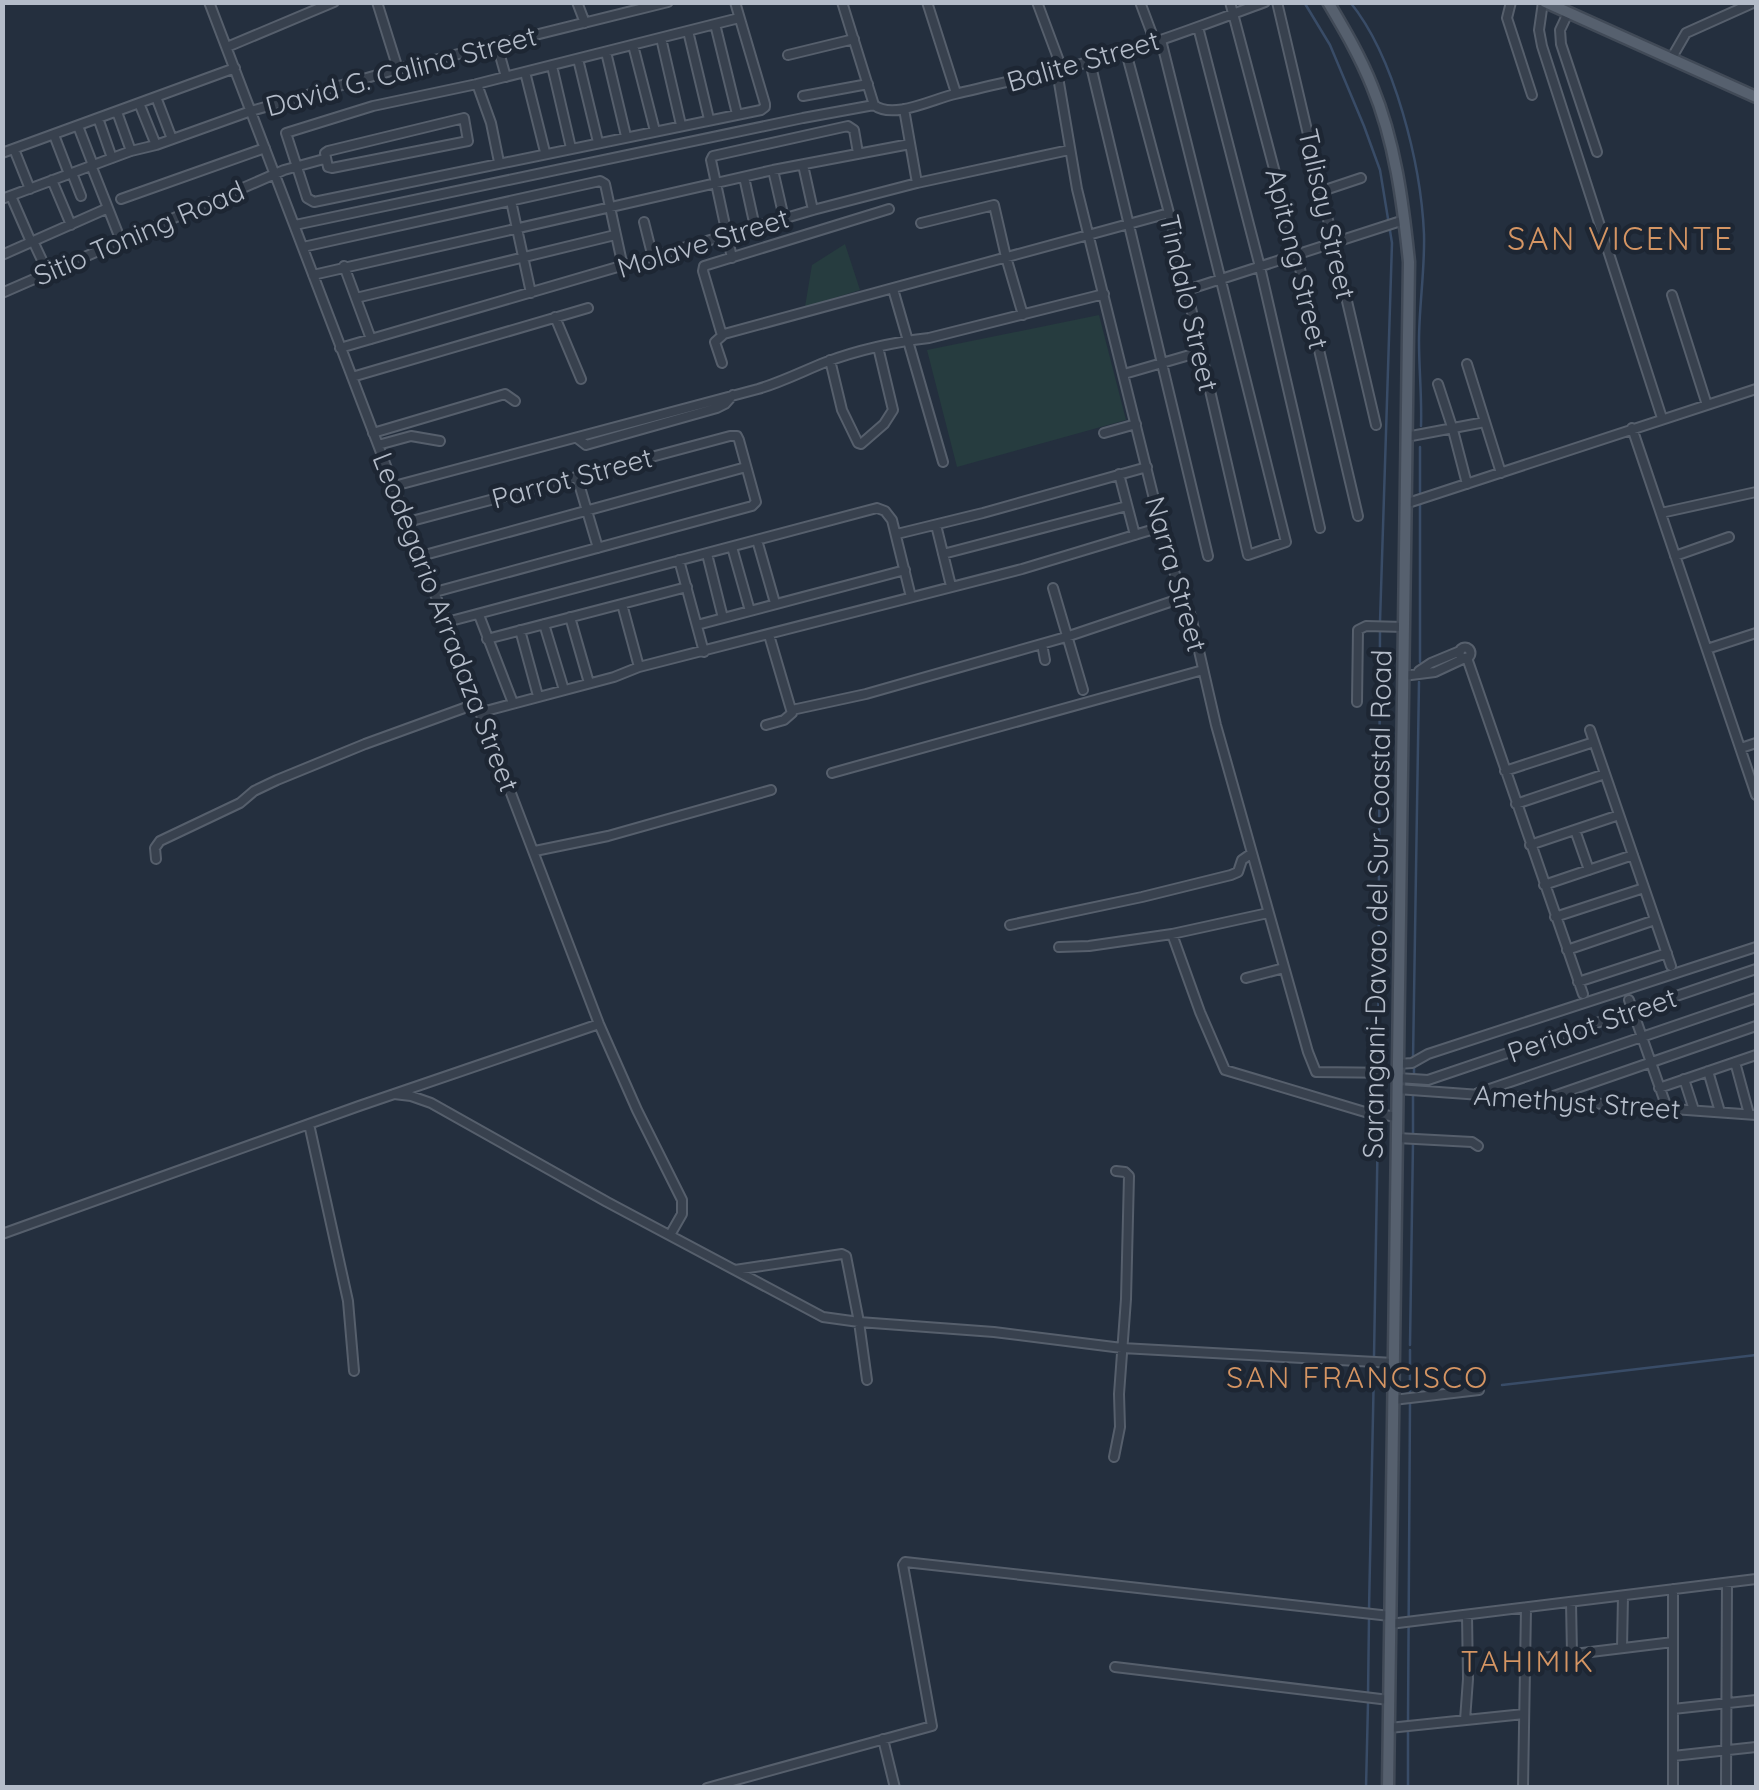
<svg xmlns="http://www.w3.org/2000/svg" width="1759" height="1790" viewBox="0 0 1759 1790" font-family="Quicksand,sans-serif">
<rect width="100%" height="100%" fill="#242f3e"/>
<path fill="#263c3f" d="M 845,244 L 860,290 L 805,307 L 812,265 Z
M 1099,315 L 1126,420 L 957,467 L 927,350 Z"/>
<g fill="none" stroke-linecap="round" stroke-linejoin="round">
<path stroke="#394c67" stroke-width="2.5" d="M 1304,2 L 1330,45 L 1364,126 L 1380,170 L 1392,243 L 1380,622
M 1350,2 C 1395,57 1421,165 1424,234 C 1425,270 1419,306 1419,341 C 1419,370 1422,398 1421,426
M 1420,492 L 1420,447
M 1420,662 L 1420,503
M 1413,1060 L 1419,682
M 1414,1067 L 1414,1074
M 1378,1103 L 1380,630
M 1413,1136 L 1413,1094
M 1410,1345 L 1413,1142
M 1374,1357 L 1378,1120
M 1502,1385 L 1756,1355
M 1410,1394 L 1410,1350
M 1369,1610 L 1374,1366
M 1368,1695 L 1369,1618
M 1408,1723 L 1410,1402
M 1366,1788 L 1368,1703
M 1408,1788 L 1408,1731"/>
<g stroke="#565f6c" stroke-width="12">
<path id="minor" d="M 209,2 L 599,1024 L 637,1110 L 682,1200 L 682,1214 L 670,1235
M 377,2 L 398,69
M 577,2 L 585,23
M 735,2 L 765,104 L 765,107 L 761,110 L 314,202 L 307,198 L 286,133 L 373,106 L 477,84 L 739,18
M 842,2 L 874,105
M 927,2 L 956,93
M 1037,2 L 1062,69
M 1140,2 L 1155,42
M 1230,2 L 1297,256 L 1358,516
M 1277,2 L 1376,425
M 1511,2 L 1507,18 L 1532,95
M 1543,2 L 1539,30 L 1542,46 L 1662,418
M 1568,13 L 1560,30 L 1561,44 L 1597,152
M 715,24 L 737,114
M 1198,27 L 1260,267 L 1320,528
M 688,31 L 709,119
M 661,38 L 681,125
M 497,45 L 506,77
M 633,45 L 655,131
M 227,47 L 334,2
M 606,52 L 626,136
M 1126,52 L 1169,213 L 1248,555 L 1286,542 L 1161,40
M 788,55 L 854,39
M 578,59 L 598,142
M 1671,59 L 1686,33 L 1755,2
M 1090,62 L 1208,556
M 552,66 L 571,148
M 1057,71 L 1077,189 L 1161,527 L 1182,598 L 1191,616 L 1216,725 L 1308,1052 L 1316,1072 L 1398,1073
M 525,72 L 545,152
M 477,84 L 491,123 L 499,162
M 803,96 L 868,84
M 156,97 L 172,139
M 139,103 L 156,145
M 904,109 L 917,183
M 117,112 L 131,151
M 98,118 L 112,158
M 464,118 L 468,141 L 332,168 L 328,167 L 325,153 L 328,151 Z
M 78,126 L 93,165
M 54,135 L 69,174
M 14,149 L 30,189
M 2,153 L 235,68
M 91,165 L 121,241
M 803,165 L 813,210
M 773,170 L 784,218
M 72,173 L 81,196
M 744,177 L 755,227
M 52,180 L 71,225
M 1322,191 L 1361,178
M 11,196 L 31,242
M 2,199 L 131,151 L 156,145 L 251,111 L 398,69 L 668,2
M 121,199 L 265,148
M 511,201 L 531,293
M 889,209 L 704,266 L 703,271 L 721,332 L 724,334 L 1169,213
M 644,222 L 653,258
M 921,223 L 994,205 L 1006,257 L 1023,315
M 295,225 L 803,118 L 874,105 C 893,120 933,99 955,94 C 1012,80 1070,69 1127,51 C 1173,37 1219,19 1265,2
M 33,241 L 48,273
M 303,247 L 600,181 L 605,184 L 623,267
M 2,255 L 108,208
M 732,258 L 711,160 L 713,156 L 848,126 L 854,130 L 858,153
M 344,266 L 371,339
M 313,275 L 773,170 L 910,144
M 893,289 L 943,462
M 1187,290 L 1404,220
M 2,293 L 284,170 L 324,159
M 1672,295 L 1707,405
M 356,298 L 615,235
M 555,317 L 581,379
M 340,348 L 813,210 L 917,183 L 1069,150
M 830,360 L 842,410 L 858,443 L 861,444 L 884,424 L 893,410 L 878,347
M 722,363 L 715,342 L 724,334
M 1467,364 L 1501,473
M 1124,374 L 1200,352
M 352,377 L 588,308
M 1438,384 L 1453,430 L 1467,484
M 1632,428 L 1756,795
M 373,433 L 505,394 L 515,401
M 1104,433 L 1136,424
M 1406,437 L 1485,422
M 577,438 L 586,445 L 717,408 L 725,404 L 733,395
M 378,445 L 411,436 L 440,441
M 1119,474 L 1135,535
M 577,477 L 598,548
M 394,486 L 758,389 C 782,382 803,371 826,362 C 858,350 895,342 929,338 L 1104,294
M 1405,504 L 1756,389
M 1661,513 L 1756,492
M 408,522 L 730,436 L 737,436 L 739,440 L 756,502 L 752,506 L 435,592
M 936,525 L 951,586
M 897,534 L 983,513 L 1147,467
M 757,540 L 775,603
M 732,547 L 750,611
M 707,554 L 723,618
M 943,554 L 1127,506
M 421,556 L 746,467
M 1675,556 L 1729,537
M 679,560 L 704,652
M 1053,588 L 1083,690
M 622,604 L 639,667
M 479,615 L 513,703
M 570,617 L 589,683
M 447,622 L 877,508 L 885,511 L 892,520 L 911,597
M 544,624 L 564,690
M 697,625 L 905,570
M 520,630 L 538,696
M 487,639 L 687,587
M 1042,644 L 1045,660
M1459.5 653a5.5 5.5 0 1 1 11 0a5.5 5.5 0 1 1-11 0Z
M 1707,649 L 1756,633
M 1467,658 L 1583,994
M 1419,671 L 1431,663 L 1460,651
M 1403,676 L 1435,672 L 1465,658
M 1357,702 L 1358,630 L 1366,626 L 1404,627
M 792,710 L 866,694 L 1066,637 L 1182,598
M 482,712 L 614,677 L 639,667 L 1022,569 L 1161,527
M 766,725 L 784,720 L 792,713 L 769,635
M 1590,730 L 1671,966
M 1741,748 L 1756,743
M 1505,771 L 1594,742
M 832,773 L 1203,670
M 1516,804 L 1605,774
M 1575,830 L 1589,870
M 1530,845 L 1619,815
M 535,851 L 608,836 L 771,790
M 156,859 L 155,848 L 160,841 L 240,803 L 254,791 L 277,780 L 365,744 L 478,703
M 1544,885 L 1633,855
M 1555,917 L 1644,888
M 1010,925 L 1142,897 L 1231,875 L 1238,872 L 1242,860 L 1252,853
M 1172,934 L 1200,1012 L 1225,1070 L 1365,1112 L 1397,1117
M 1059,947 L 1089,946 L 1172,934 L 1268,913
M 1567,950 L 1655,920
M 1246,978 L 1284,968
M 1578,982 L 1667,953
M 1629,1000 L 1667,1108
M 1735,1062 L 1749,1114
M 1398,1064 L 1412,1063 L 1428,1054 L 1756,947
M 1708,1071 L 1720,1112
M 1398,1078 L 1428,1080 L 1756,969
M 1684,1079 L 1694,1110
M 1659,1088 L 1756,1055
M 1397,1089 L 1756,1115
M 1478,1093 L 1756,998
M 394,1094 L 411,1096 L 431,1103 L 607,1202 L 823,1317 L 859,1322 L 994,1332 L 1122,1348 L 1394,1363
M 1548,1098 L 1756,1026
M 309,1124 L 348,1301 L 354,1371
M 1397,1138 L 1472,1142 L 1478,1146
M 2,1234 L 359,1106 L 599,1024
M 735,1270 L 842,1254 L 846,1256 L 859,1322 L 867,1380
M 1393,1400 L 1479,1390
M 1114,1457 L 1120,1427 L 1119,1394 L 1126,1299 L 1129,1176 L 1125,1172 L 1116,1171
M 1571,1602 L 1572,1654
M 1390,1624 L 1756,1579
M 1622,1648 L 1623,1596
M 1525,1660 L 1673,1642
M 1115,1667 L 1389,1700
M 1673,1709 L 1756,1700
M 1465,1720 L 1468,1679 L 1467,1615
M 1389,1728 L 1524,1714
M 883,1739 L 895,1788
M 1673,1756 L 1756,1747
M 707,1788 L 932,1726 L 903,1565 L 905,1562 L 1390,1616
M 1523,1788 L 1526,1608
M 1673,1788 L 1673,1589
M 1726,1788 L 1727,1583"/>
</g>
<g stroke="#414a57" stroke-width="15">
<path id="major" d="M 1328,2 C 1344,29 1360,56 1372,86 C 1395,141 1403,203 1409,262 L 1388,1788
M 1545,2 L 1756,97"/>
</g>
<use href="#minor" stroke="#38414e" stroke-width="8"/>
<use href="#major" stroke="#56606e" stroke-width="10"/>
</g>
<g text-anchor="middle" stroke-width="9" stroke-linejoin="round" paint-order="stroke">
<g font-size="28" fill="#b4bcc9" stroke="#1d2633">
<text transform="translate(1083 61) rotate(-16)" y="10">Balite Street</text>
<text transform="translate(401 71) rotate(-15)" y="10">David G. Calina Street</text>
<text transform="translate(1327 214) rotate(77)" y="10">Talisay Street</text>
<text transform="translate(139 233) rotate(-23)" y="10">Sitio Toning Road</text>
<text transform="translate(703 243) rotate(-17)" y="10">Molave Street</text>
<text transform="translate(1297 259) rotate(76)" y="10">Apitong Street</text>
<text transform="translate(1189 303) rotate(77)" y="10">Tindalo Street</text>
<text transform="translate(572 478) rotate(-15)" y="10">Parrot Street</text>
<text transform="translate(1176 574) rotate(74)" y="10">Narra Street</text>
<text transform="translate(446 622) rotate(69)" y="10">Leodegario Arradaza Street</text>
<text transform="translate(1377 904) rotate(-89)" y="10">Sarangani-Davao del Sur Coastal Road</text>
<text transform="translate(1592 1025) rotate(-19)" y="10">Peridot Street</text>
<text transform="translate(1577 1102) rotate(4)" y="10">Amethyst Street</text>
</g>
<g font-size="30" letter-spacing="2.5" fill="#d59563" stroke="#1d2633">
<text x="1358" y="1388">SAN FRANCISCO</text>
<text x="1528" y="1672">TAHIMIK</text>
</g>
<g font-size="32" letter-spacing="2.5" fill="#d59563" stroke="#1d2633">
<text x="1621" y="250">SAN VICENTE</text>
</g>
</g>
<rect width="1759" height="1790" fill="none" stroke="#b4bcc9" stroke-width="10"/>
</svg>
